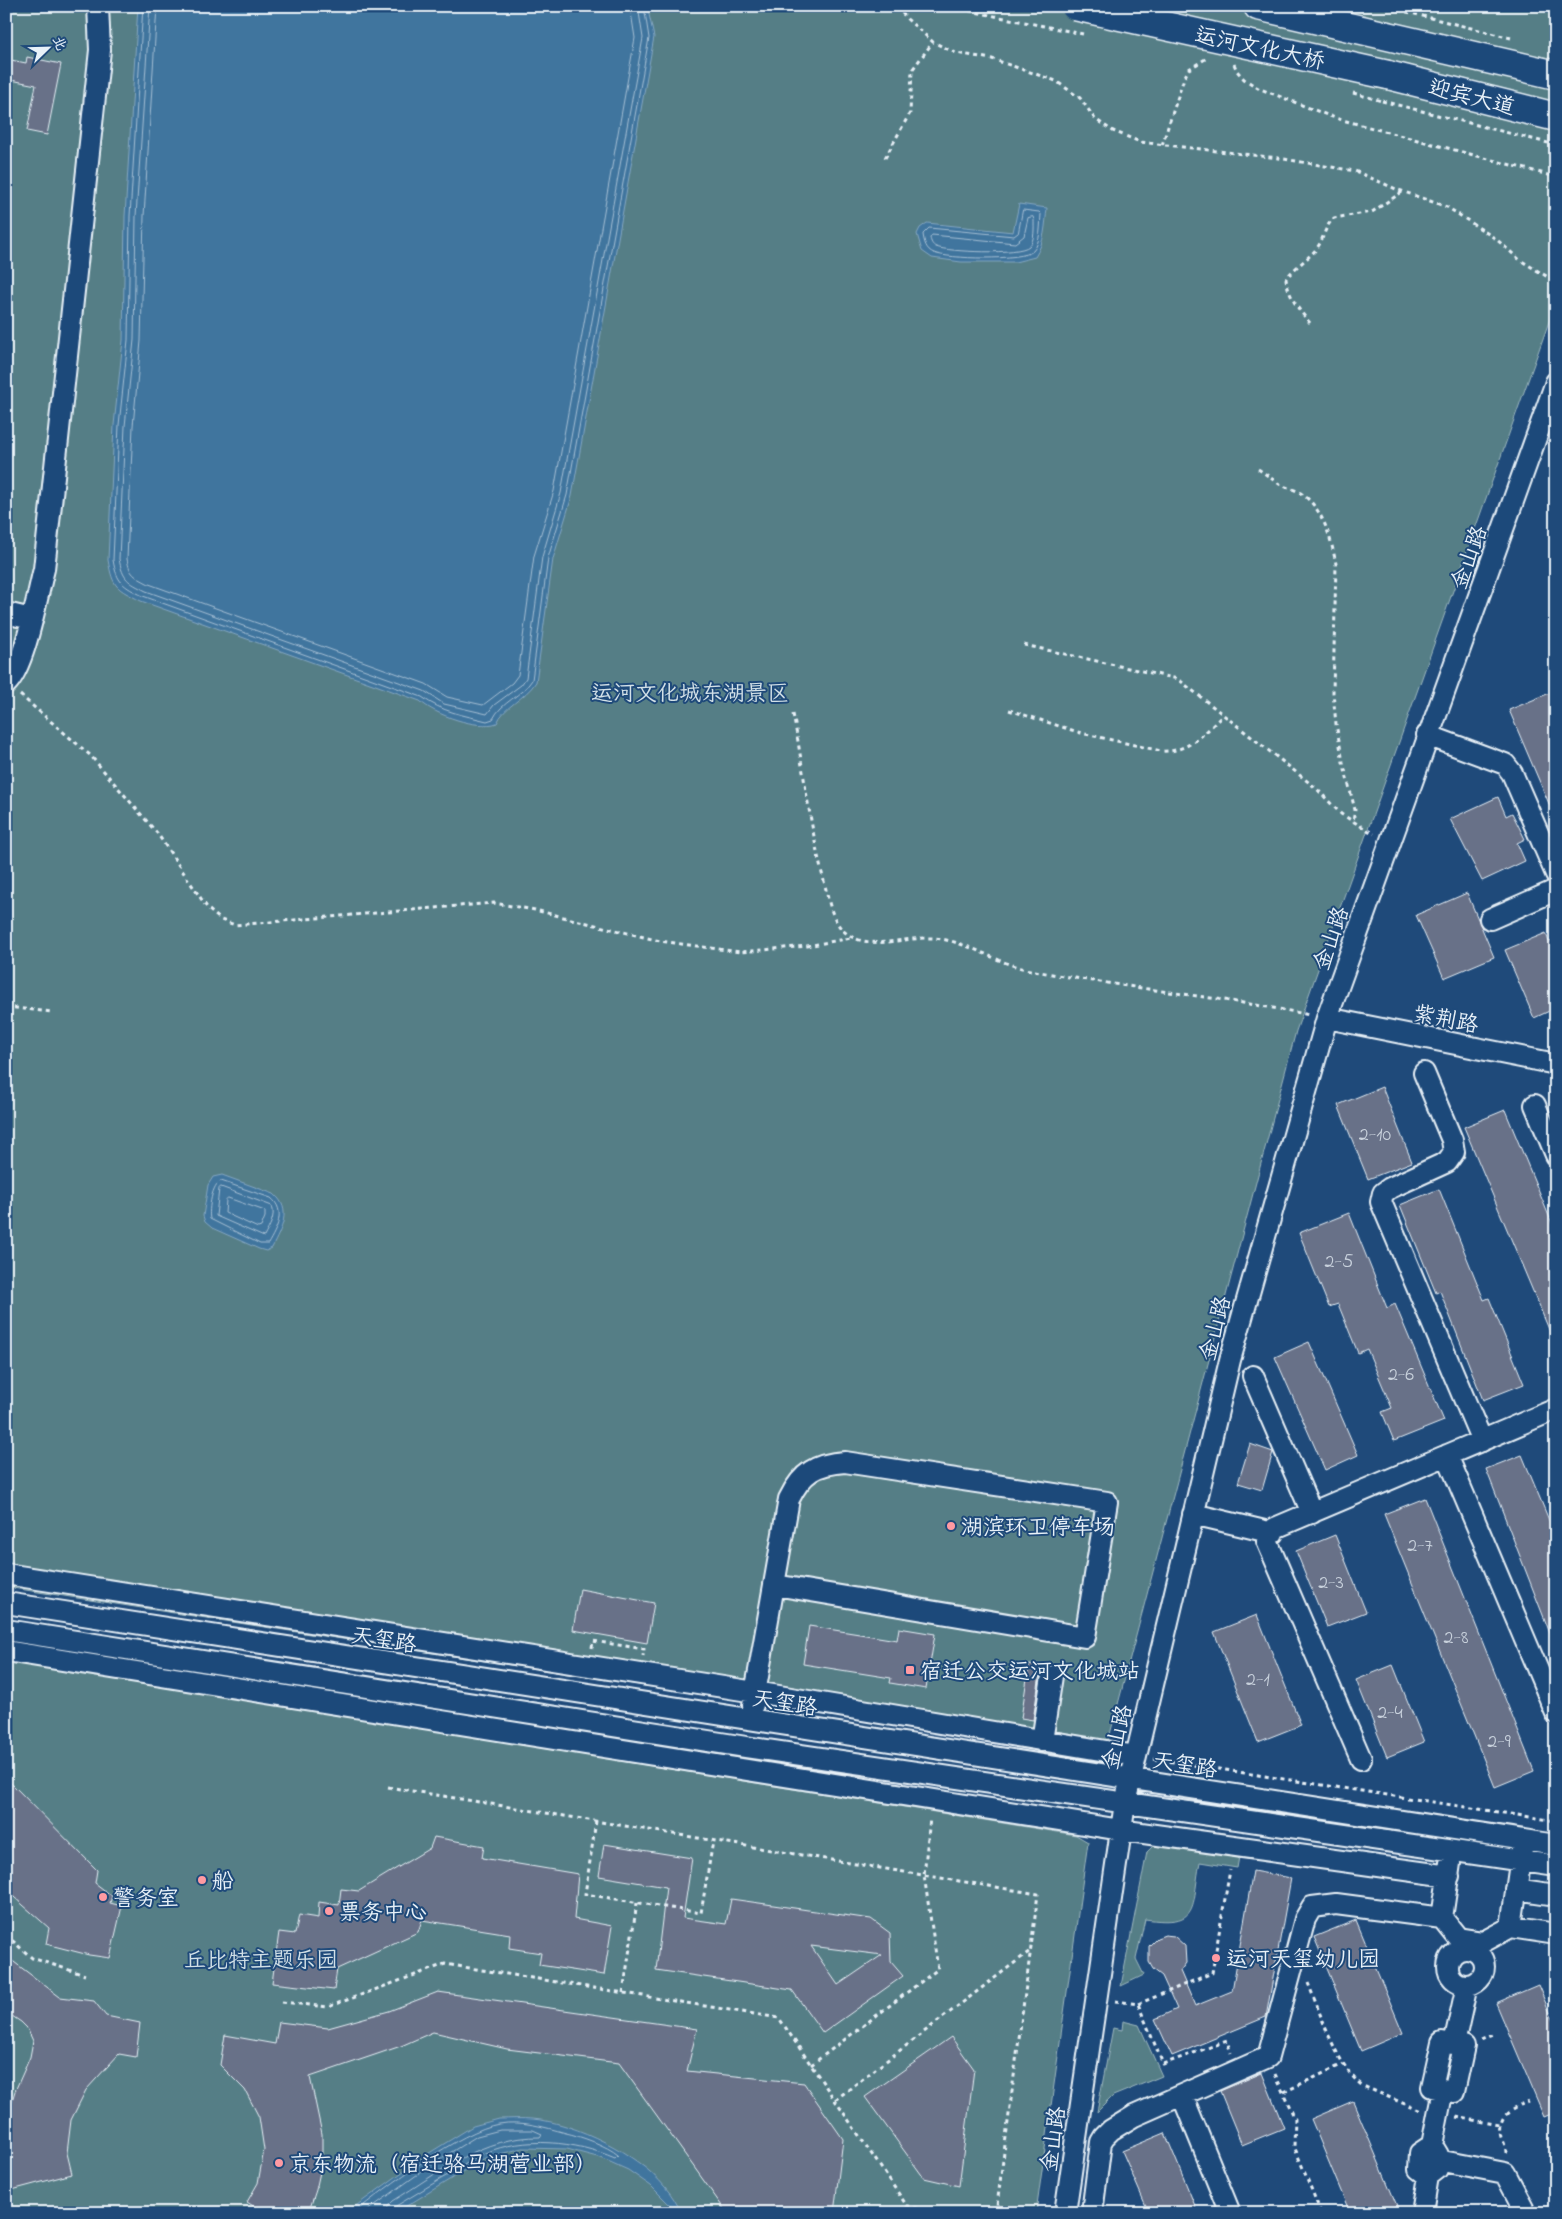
<svg xmlns="http://www.w3.org/2000/svg" width="1562" height="2219" viewBox="0 0 1562 2219" font-family="'Indie Flower','LXGW WenKai TC',sans-serif">
<rect width="100%" height="100%" fill="#1f4a7a"/>
<filter id="ink" filterUnits="userSpaceOnUse"><feTurbulence type="fractalNoise" baseFrequency=".02" numOctaves="2"/><feDisplacementMap in="SourceGraphic" scale="10" xChannelSelector="R" yChannelSelector="G"/><feConvolveMatrix kernelMatrix="1 2 1 2 8 2 1 2 1" color-interpolation-filters="sRGB"/></filter>
<g filter="url(#ink)">
<path fill="#557e86" stroke="#9eb8bf" d="M 6,6 L 1556,6 L 1556,302 L 1296,1031 L 1104,1757 L 6,1587 Z
M 6,1661 L 1076,1835 L 1088,1842 L 1036,2213 L 6,2213 Z
M 1154,1845 L 1239,1857 L 1237,1868 L 1200,1862 C 1191,1908 1201,1927 1145,1919 L 1136,1959 L 1144,1975 L 1121,1986 L 1147,1852 Z
M 1123,2021 L 1139,2025 L 1162,2076 L 1113,2096 L 1097,2112 L 1113,2028 L 1122,2030 Z"/>
<path fill="#41759e" stroke="#84a7c2" d="M 138,6 L 649,6 L 648,10 L 654,37 L 572,496 L 553,559 L 536,682 C 525,699 503,707 497,723 C 478,730 435,715 420,701 L 141,601 C 116,588 113,588 108,560 L 114,425 L 123,340 L 125,216 Z
M 1019,204 L 1047,208 C 1045,225 1045,242 1035,257 L 1015,262 L 961,262 L 932,258 L 922,251 L 917,234 L 920,228 L 927,223 L 1013,232 Z
M 222,1175 L 274,1194 C 293,1210 281,1229 272,1248 L 266,1251 L 259,1249 L 212,1228 L 205,1222 L 203,1216 L 208,1185 L 213,1177 Z
M 499,2119 C 510,2119 522,2118 533,2119 C 576,2123 638,2154 665,2187 C 672,2195 677,2204 682,2213 L 678,2213 L 651,2186 L 628,2170 L 601,2158 L 567,2149 L 523,2148 L 485,2158 L 395,2213 L 346,2213 L 426,2155 L 473,2126 Z"/>
<g fill="none" stroke-linecap="round" stroke-linejoin="round">
<path stroke="#a5bfd4" stroke-width="1" d="M 143,6 L 130,216 L 128,340 L 119,425 L 113,560 C 117,583 123,586 143,596 L 422,697 C 442,712 463,715 487,721 L 493,719 C 501,702 522,696 532,680 L 548,558 L 567,495 L 649,38 L 644,6
M 150,6 L 136,216 L 134,340 L 125,426 L 119,559 C 123,580 128,582 146,591 L 424,691 L 444,704 L 487,714 L 494,705 L 521,685 L 526,678 L 542,557 L 561,493 L 643,38 L 638,6
M 157,6 L 144,216 L 141,341 L 133,426 L 127,559 C 130,575 134,576 149,584 L 426,684 L 447,697 L 483,705 L 512,683 L 518,675 L 534,556 L 554,491 L 635,38 L 630,6
M 1023,210 L 1039,212 L 1041,214 C 1040,224 1041,243 1033,251 C 1023,261 947,259 934,253 C 926,250 924,242 923,234 L 929,228 L 1014,236 L 1018,233 Z
M 1033,217 L 1034,220 C 1034,227 1035,241 1029,246 C 1020,255 948,252 936,247 C 932,245 931,242 930,238 L 932,235 L 1015,243 L 1024,236 L 1028,218 Z
M 221,1181 L 271,1198 C 287,1211 276,1230 268,1244 L 260,1244 L 210,1219 C 208,1210 212,1183 221,1181 Z
M 221,1187 L 272,1206 C 276,1217 269,1227 264,1237 L 216,1216 L 219,1189 Z
M 228,1198 L 265,1211 L 265,1217 L 261,1227 L 258,1228 L 225,1213 L 226,1200 Z
M 354,2213 C 385,2188 461,2130 499,2124 C 521,2120 544,2127 566,2133 C 580,2136 608,2146 618,2155 L 615,2158 C 575,2141 525,2136 485,2153 C 474,2157 465,2165 455,2171 C 435,2182 416,2194 396,2206 L 393,2213
M 364,2213 L 432,2164 L 477,2136 L 500,2130 L 533,2130 L 542,2134 L 540,2137 C 482,2136 440,2172 393,2201 L 388,2206 L 387,2213"/>
</g>
<path fill="#687188" stroke="#e8f1f8" fill-rule="evenodd" d="M 27,57 L 61,64 L 47,135 L 27,131 L 36,85 L 6,79 L 6,59 L 26,63 Z
M 1552,692 L 1556,701 L 1556,820 L 1509,710 Z
M 1498,797 L 1506,816 L 1512,813 L 1525,839 L 1517,843 L 1525,861 L 1482,881 L 1450,819 Z
M 1467,893 L 1494,957 L 1444,978 L 1416,915 Z
M 1546,933 L 1549,942 L 1556,940 L 1556,1008 L 1534,1018 L 1505,950 Z
M 1382,1087 L 1412,1162 L 1368,1179 L 1338,1105 Z
M 1505,1110 L 1556,1233 L 1556,1346 L 1464,1127 Z
M 1439,1189 L 1484,1300 L 1489,1298 L 1524,1384 L 1483,1400 L 1440,1291 L 1436,1293 L 1400,1205 Z
M 1349,1213 L 1387,1308 L 1395,1304 L 1444,1421 L 1394,1441 L 1382,1412 L 1392,1408 L 1367,1349 L 1358,1353 L 1338,1304 L 1329,1307 L 1299,1233 Z
M 1309,1342 L 1358,1455 L 1325,1470 L 1275,1357 Z
M 1250,1444 L 1273,1452 L 1262,1490 L 1238,1483 Z
M 1522,1455 L 1556,1537 L 1555,1646 L 1486,1469 Z
M 1425,1498 L 1534,1771 L 1495,1787 L 1384,1514 Z
M 1335,1535 L 1366,1612 L 1327,1627 L 1296,1551 Z
M 580,1589 L 654,1603 L 647,1643 L 573,1630 Z
M 1257,1615 L 1301,1725 L 1258,1742 L 1214,1632 Z
M 809,1626 L 897,1640 L 899,1628 L 935,1634 L 926,1689 L 890,1683 L 891,1678 L 803,1664 Z
M 1029,1665 L 1044,1667 L 1040,1674 L 1033,1720 L 1021,1718 Z
M 1393,1665 L 1424,1742 L 1387,1757 L 1356,1680 Z
M 6,1778 L 97,1870 L 95,1883 L 112,1896 L 110,1903 L 122,1906 L 110,1958 L 89,1955 L 46,1944 L 49,1928 L 6,1890 Z
M 434,1837 L 484,1846 L 482,1858 L 578,1874 L 574,1919 L 612,1926 L 604,1975 L 539,1965 L 541,1953 L 509,1948 L 510,1934 L 422,1920 L 418,1932 L 337,1969 L 334,1990 L 272,1983 L 279,1932 L 295,1934 L 299,1915 L 318,1918 L 319,1902 L 339,1905 L 341,1889 L 359,1891 L 430,1848 Z
M 604,1844 L 692,1858 L 683,1918 L 726,1924 L 731,1899 L 871,1919 L 890,1933 L 891,1962 L 903,1976 L 823,2033 L 792,1990 L 656,1970 L 666,1887 L 599,1876 ZM 811,1946 L 882,1955 L 838,1985 Z
M 1253,1871 L 1291,1878 L 1266,2017 L 1172,2056 L 1155,2019 L 1177,2009 L 1162,1976 L 1153,1969 L 1149,1962 L 1149,1946 L 1157,1938 L 1165,1935 L 1174,1936 L 1185,1946 L 1186,1963 L 1180,1971 L 1195,2006 L 1232,1991 Z
M 1356,1920 L 1403,2033 L 1361,2051 L 1314,1937 Z
M 6,1956 L 60,1997 L 94,2001 L 106,2016 L 140,2023 L 136,2057 L 119,2054 L 86,2090 L 71,2120 L 67,2153 L 72,2174 L 8,2191 L 6,2121 L 15,2091 L 30,2057 L 33,2041 L 27,2028 L 21,2022 L 6,2012 Z
M 1538,1985 L 1556,2027 L 1556,2111 L 1544,2116 L 1496,2003 Z
M 438,1992 L 697,2029 L 687,2071 L 804,2083 L 843,2139 L 834,2213 L 727,2213 L 619,2063 L 507,2049 L 433,2032 L 401,2046 L 310,2077 L 322,2134 L 322,2163 L 316,2190 L 310,2208 L 307,2213 L 264,2213 L 247,2202 L 258,2183 L 264,2150 L 259,2117 L 245,2090 L 220,2065 L 225,2035 L 275,2044 L 279,2022 L 328,2028 L 389,2011 Z
M 951,2037 L 974,2069 L 959,2186 L 924,2178 L 865,2097 Z
M 1262,2073 L 1284,2128 L 1242,2145 L 1220,2091 Z
M 1353,2101 L 1400,2213 L 1350,2213 L 1311,2119 Z
M 1165,2133 L 1198,2213 L 1149,2213 L 1122,2151 Z"/>
<g fill="none" stroke-linecap="round" stroke-linejoin="round">
<g stroke="#e8f1f8" stroke-width="24">
<path id="minor" d="M 6,613 L 31,619
M 6,684 C 25,667 37,596 44,569 L 100,50 L 98,6
M 1427,735 L 1505,764 L 1512,773 L 1556,874
M 1490,919 L 1556,890
M 1327,1018 L 1556,1064
M 1424,1073 L 1452,1140 L 1454,1152 L 1447,1162 L 1390,1188 L 1383,1193 L 1381,1202 L 1482,1441
M 1535,1105 L 1556,1155
M 1253,1376 L 1312,1513
M 1447,1455 L 1556,1713
M 1193,1514 L 1273,1533
M 6,1574 L 755,1692 L 1136,1756
M 6,1603 L 1556,1845
M 6,1630 L 746,1747 L 1556,1866
M 6,1651 L 1121,1830 L 1449,1876
M 753,1705 L 789,1499 C 802,1472 816,1464 845,1462 L 1107,1502 L 1085,1637 L 775,1585
M 1042,1741 L 1052,1676
M 1361,1759 L 1267,1541 L 1275,1528 L 1556,1409
M 1516,1889 L 1556,1895
M 1442,1918 L 1450,1863
M 1511,1927 L 1522,1849
M1448 1967a18 18 0 1 1 36 0a18 18 0 1 1-36 0Z
M 1442,2042 L 1464,2046 L 1454,2092 L 1432,2087 Z
M 1454,2044 L 1467,1985
M 1182,2095 L 1230,2213
M 1432,2145 L 1420,2153 L 1419,2169 L 1428,2176 L 1437,2169 L 1438,2155 L 1432,2145 L 1443,2089
M 1437,2160 L 1505,2173 L 1526,2213
M 1065,2213 L 1125,1803 L 1230,1360 L 1327,1018 L 1556,382
M 1092,2213 L 1101,2142 L 1104,2137 L 1111,2130 L 1134,2116 L 1268,2057 L 1305,1919 L 1312,1907 L 1336,1904 L 1442,1918 L 1458,1938 L 1483,1942 L 1511,1927 L 1556,1934
M 1422,2213 L 1428,2176"/>
</g>
<g stroke="#e8f1f8" stroke-width="31">
<path id="highway" d="M 1258,6 L 1556,75
M 1388,75 L 1556,117"/>
</g>
<path stroke="#e8f1f8" stroke-width="3" stroke-dasharray="4 4" stroke-linecap="butt" d="M 897,6 L 907,19 L 933,42 L 956,53 L 992,59 L 1056,81 L 1080,98 L 1095,119 L 1113,131 L 1140,142 L 1278,158 L 1355,171 L 1396,189 L 1447,207 L 1496,239 L 1520,260 L 1556,282
M 1383,6 L 1511,38
M 1234,64 L 1237,71 L 1244,79 L 1258,88 L 1335,118 L 1556,177
M 1382,101 L 1556,145
M 6,145 L 9,100
M 1162,145 L 1184,78 L 1189,69 L 1207,58
M 885,158 L 910,113 L 912,70 L 933,42
M 1310,323 C 1298,309 1289,297 1286,279 C 1295,266 1308,260 1317,248 C 1324,239 1324,227 1334,218 L 1372,212 L 1402,192
M 1258,469 C 1266,474 1273,480 1281,485 C 1287,488 1294,489 1299,492 C 1323,507 1331,538 1336,564 L 1333,693 L 1336,724 L 1343,762 L 1355,810 L 1353,821
M 1024,645 L 1178,679 L 1316,788 L 1341,814 L 1374,834
M 20,695 L 90,755 L 157,833 L 208,909 L 221,920 L 235,925 L 494,903 L 535,910 L 660,941 L 740,952 L 807,946 L 851,938
M 1009,710 L 1081,733 L 1161,751 C 1188,753 1205,733 1223,715
M 793,714 C 804,771 810,829 825,885 C 828,899 831,915 840,927 C 865,957 908,933 941,939 C 972,944 999,964 1030,970 C 1123,988 1217,996 1310,1015
M 6,1007 L 52,1012
M 592,1648 L 593,1641 L 644,1649 L 643,1656
M 1154,1759 L 1556,1821
M 388,1787 L 1038,1894 L 996,2213
M 596,1821 L 585,1894 L 701,1913 L 713,1841
M 6,1935 L 32,1958 L 85,1975
M 1308,1983 C 1320,2012 1337,2068 1363,2086 L 1421,2111
M 623,1993 L 637,1903
M 1115,2001 L 1138,2004 L 1163,2064 L 1227,2041 L 1231,2053
M 282,2002 L 328,2007 L 445,1964 L 779,2018 L 907,2206 L 942,2213
M 1138,2004 L 1212,1973 L 1230,1870
M 1481,2040 L 1492,2035
M 811,2065 L 938,1969 L 924,1875 L 930,1818
M 1275,2074 L 1295,2119 L 1294,2146 L 1321,2213
M 1284,2092 L 1343,2064
M 835,2100 L 1030,1951
M 1456,2117 L 1500,2125
M 1506,2153 C 1506,2147 1504,2143 1502,2137 C 1496,2115 1511,2110 1528,2102"/>
<use href="#minor" stroke="#1f4a7a" stroke-width="20"/>
<use href="#highway" stroke="#1f4a7a" stroke-width="28"/>
<g stroke="#e8f1f8" stroke-width="31" stroke-linecap="butt">
<path id="highway-bridge" d="M 1075,6 L 1388,75"/>
</g>
<path stroke="#e8f1f8" stroke-width="3" stroke-dasharray="4 4" stroke-linecap="butt" d="M 946,6 L 1083,34
M 1353,93 L 1382,101"/>
<use href="#highway-bridge" stroke="#1f4a7a" stroke-width="28"/>
</g>
</g>
<g fill="#ff9aa2" stroke="#1f4a7a" stroke-width="2">
<circle cx="951" cy="1526" r="5"/>
<rect x="905" y="1665" width="10" height="10" rx="2.5"/>
<circle cx="202" cy="1880" r="5"/>
<circle cx="103" cy="1897" r="5"/>
<circle cx="329" cy="1911" r="5"/>
<circle cx="1216" cy="1958" r="5"/>
<circle cx="279" cy="2163" r="5"/>
</g>
<g text-anchor="middle" stroke-width="4" stroke-linejoin="round" paint-order="stroke">
<g font-size="20" fill="#c8d1dc">
<text x="1375" y="1140">2-10</text>
<text x="1339" y="1267">2-5</text>
<text x="1401" y="1380">2-6</text>
<text x="1420" y="1551">2-7</text>
<text x="1331" y="1588">2-3</text>
<text x="1456" y="1643">2-8</text>
<text x="1258" y="1685">2-1</text>
<text x="1390" y="1718">2-4</text>
<text x="1499" y="1747">2-9</text>
</g>
<g font-size="22" fill="#e8f1f8" stroke="#1f4a7a">
<text transform="translate(1260 47) rotate(12)" y="8">运河文化大桥</text>
<text transform="translate(1472 96) rotate(14)" y="8">迎宾大道</text>
<text transform="translate(1468 557) rotate(-70)" y="8">金山路</text>
<text transform="translate(1330 938) rotate(-71)" y="8">金山路</text>
<text transform="translate(1446 1018) rotate(11)" y="8">紫荆路</text>
<text transform="translate(1214 1328) rotate(-75)" y="8">金山路</text>
<text transform="translate(384 1639) rotate(9)" y="8">天玺路</text>
<text transform="translate(785 1702) rotate(9)" y="8">天玺路</text>
<text transform="translate(1116 1737) rotate(-77)" y="8">金山路</text>
<text transform="translate(1185 1764) rotate(9)" y="8">天玺路</text>
<text transform="translate(1052 2139) rotate(-82)" y="8">金山路</text>
</g>
<g font-size="22" fill="#d2e0e7" stroke="#1f4a7a">
<text x="690" y="700">运河文化城东湖景区</text>
<text x="261" y="1967">丘比特主题乐园</text>
</g>
<g font-size="22" fill="#e8f1f8" stroke="#1f4a7a" text-anchor="start">
<text x="961" y="1534">湖滨环卫停车场</text>
<text x="920" y="1678">宿迁公交运河文化城站</text>
<text x="212" y="1888">船</text>
<text x="113" y="1905">警务室</text>
<text x="339" y="1919">票务中心</text>
<text x="1226" y="1966">运河天玺幼儿园</text>
<text x="289" y="2171">京东物流（宿迁骆马湖营业部）</text>
</g>
</g>
<rect width="1562" height="2219" fill="none" stroke="#1f4a7a" stroke-width="25"/>
<rect x="12" y="12" width="1537" height="2194" fill="none" stroke="#e8f1f8" stroke-width="2" filter="url(#ink)"/>
<g transform="translate(48 48) rotate(67)" stroke="#1f4a7a" stroke-width="4" paint-order="stroke">
<path d="M0-4L9 19L0 12L-9 19Z" fill="#e8f1f8"/>
<text y="-8" font-size="14" font-weight="bold" text-anchor="middle" fill="#e8f1f8">北</text>
</g>
</svg>
